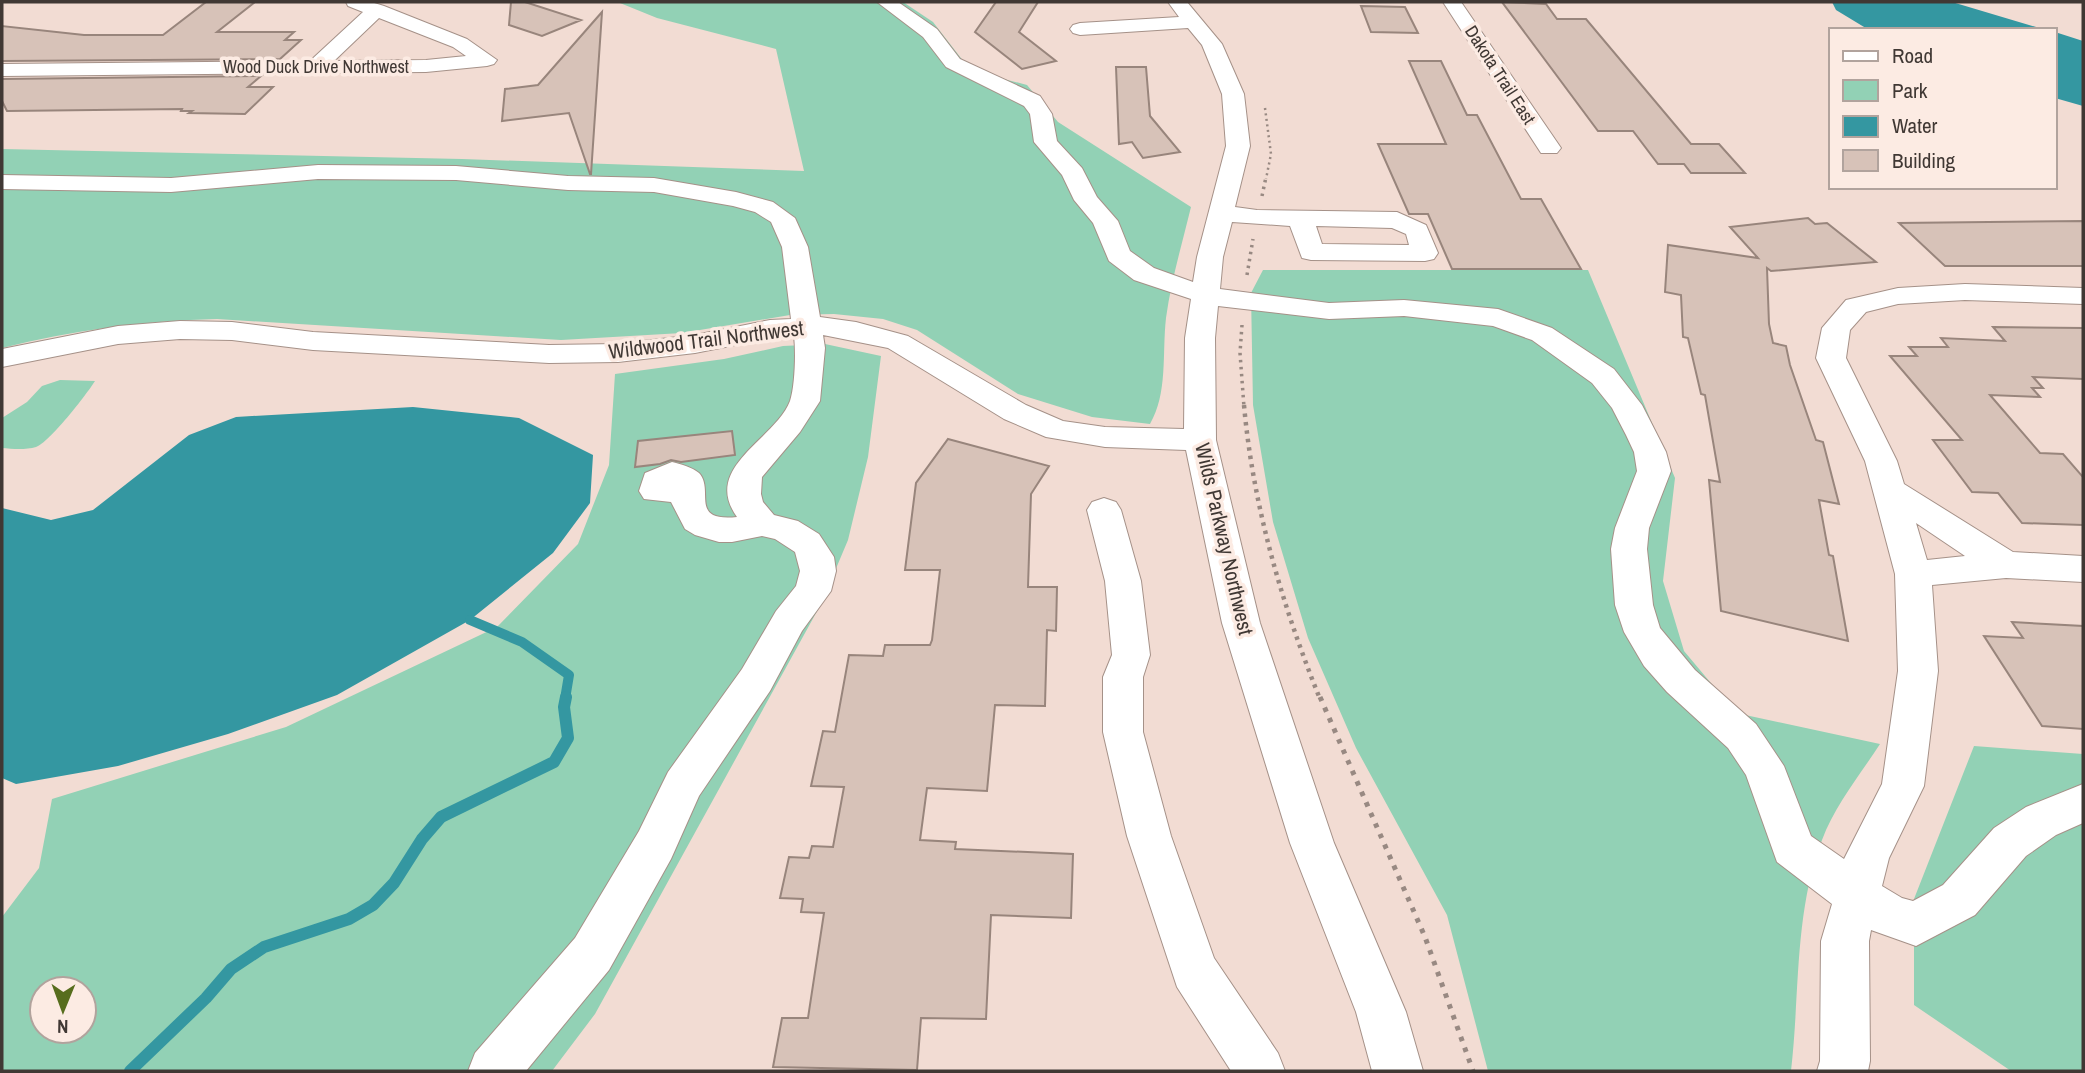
<svg xmlns="http://www.w3.org/2000/svg" width="2085" height="1073" viewBox="0 0 2085 1073" font-family="'Archivo Narrow',sans-serif">
<rect width="100%" height="100%" fill="#f2dcd3"/>
<path fill="#92d1b5" fill-rule="evenodd" d="M 609,2 L 903,2 L 933,22 L 964,62 L 985,74 L 1027,85 L 1058,122 L 1191,207 C 1182,244 1171,281 1166,318 C 1162,354 1168,393 1150,424 L 1092,417 L 1018,394 L 917,330 L 883,319 L 834,314 L 790,315 L 682,333 L 561,340 L 217,319 C 145,321 72,330 2,348 L 2,149 L 462,159 L 804,171 L 776,49 L 657,18 L 620,3 Z
M 1263,270 L 1588,270 L 1675,478 L 1663,581 L 1684,651 L 1736,713 L 1880,744 C 1860,775 1835,805 1822,840 C 1794,913 1800,994 1791,1071 L 1488,1071 L 1447,915 L 1356,748 L 1308,638 L 1273,522 L 1253,405 L 1251,293 Z
M 825,344 L 881,356 L 868,457 L 848,540 L 821,604 L 595,1014 L 552,1071 L 2,1071 L 2,917 L 39,868 L 52,799 L 286,727 L 497,627 L 578,544 L 609,465 L 615,374 L 724,359 L 783,346 ZM 42,989 L 84,989 L 84,1031 L 42,1031 Z
M 60,380 L 95,381 C 87,394 49,443 36,447 C 26,450 12,449 2,448 L 2,418 L 27,402 L 42,386 Z
M 1974,746 L 2083,754 L 2083,1071 L 2011,1071 L 1914,1005 L 1914,899 Z"/>
<path fill="#3497a1" d="M 1832,2 L 1952,2 L 2046,30 L 1869,30 L 1836,10 Z
M 2055,32 L 2083,41 L 2083,106 L 2055,98 Z
M 413,407 L 519,418 L 593,455 L 590,503 L 553,553 L 470,620 L 337,695 L 228,734 L 118,766 L 16,784 L 2,778 L 2,508 L 51,520 L 93,510 L 189,435 L 236,417 Z"/>
<g fill="none" stroke-linecap="round" stroke-linejoin="round">
<path stroke="#3497a1" stroke-width="10" d="M 470,620 L 522,642 L 569,675 L 565,699"/>
<path stroke="#3497a1" stroke-width="12" d="M 130,1071 L 206,998 L 231,969 L 264,947 L 349,919 L 373,905 L 394,883 L 422,839 L 441,817 L 554,762 L 568,738 L 564,707 L 566,697"/>
</g>
<path fill="#d7c2b8" stroke="#98857c" stroke-width="2" d="M 206,2 L 255,2 L 217,32 L 294,32 L 285,40 L 301,40 L 280,59 L 2,61 L 2,26 L 84,35 L 163,35 Z
M 511,2 L 525,2 L 581,20 L 542,36 L 509,25 Z
M 996,2 L 1038,2 L 1019,32 L 1056,61 L 1022,69 L 975,32 Z
M 1502,2 L 1546,4 L 1557,19 L 1586,19 L 1691,144 L 1719,144 L 1745,173 L 1691,173 L 1684,164 L 1658,164 L 1633,131 L 1598,131 Z
M 1361,6 L 1405,7 L 1418,33 L 1371,32 Z
M 602,12 L 591,174 L 590,174 L 569,113 L 502,121 L 505,89 L 538,85 Z
M 1409,61 L 1441,61 L 1467,115 L 1477,115 L 1521,199 L 1541,199 L 1581,269 L 1452,269 L 1428,214 L 1409,214 L 1378,144 L 1446,144 Z
M 1116,67 L 1146,67 L 1150,116 L 1180,152 L 1143,158 L 1132,142 L 1119,144 Z
M 261,76 L 248,87 L 273,87 L 245,114 L 189,113 L 192,111 L 181,111 L 182,109 L 7,111 L 2,101 L 2,79 Z
M 1808,218 L 1815,224 L 1827,223 L 1876,262 L 1771,271 L 1767,268 L 1769,324 L 1773,343 L 1786,346 L 1790,365 L 1816,440 L 1823,442 L 1839,504 L 1819,500 L 1829,555 L 1833,556 L 1848,641 L 1721,611 L 1709,480 L 1720,482 L 1705,395 L 1701,394 L 1688,338 L 1683,337 L 1681,295 L 1665,292 L 1668,245 L 1758,258 L 1730,227 Z
M 2083,221 L 2083,266 L 1945,266 L 1899,223 Z
M 1993,327 L 2083,328 L 2083,379 L 2033,377 L 2043,388 L 2032,388 L 2040,397 L 1990,395 L 2040,453 L 2063,454 L 2083,477 L 2083,525 L 2022,523 L 1998,493 L 1972,492 L 1933,440 L 1962,440 L 1890,356 L 1917,356 L 1909,347 L 1948,347 L 1941,338 L 2005,341 Z
M 732,431 L 735,455 L 681,462 L 671,460 L 660,464 L 635,467 L 638,441 Z
M 948,439 L 1049,466 L 1031,494 L 1028,587 L 1057,587 L 1056,631 L 1047,630 L 1045,706 L 995,705 L 987,791 L 927,788 L 920,840 L 956,842 L 955,849 L 1073,854 L 1071,918 L 991,915 L 986,1019 L 921,1018 L 917,1070 L 773,1067 L 782,1018 L 808,1018 L 824,913 L 801,912 L 803,899 L 780,898 L 789,857 L 809,858 L 812,846 L 833,847 L 844,787 L 811,786 L 823,731 L 835,732 L 849,655 L 883,656 L 885,645 L 930,645 L 932,640 L 940,570 L 905,570 L 916,483 Z
M 2012,622 L 2083,626 L 2083,729 L 2042,726 L 1984,636 L 2023,638 Z"/>
<g fill="none" stroke-linecap="round" stroke-linejoin="round">
<g stroke="#a59188" stroke-width="2">
<path id="minor" d="M 346,2 L 371,2 L 384,6 L 467,39 L 497,60 L 494,64 L 487,66 L 426,72 L 2,76 L 2,64 L 310,61 L 363,12 L 348,6 ZM 379,18 L 453,47 L 466,56 L 426,60 L 334,61 Z
M 877,2 L 898,2 L 937,29 L 960,59 L 1040,96 L 1052,114 L 1057,141 L 1082,168 L 1097,197 L 1118,221 L 1130,251 L 1154,268 L 1193,282 L 1197,257 L 1226,146 L 1222,94 L 1202,45 L 1188,28 L 1080,35 L 1073,33 L 1070,29 L 1073,25 L 1080,23 L 1179,17 L 1168,2 L 1187,2 L 1222,44 L 1244,94 L 1250,146 L 1235,207 L 1257,210 L 1397,212 L 1426,225 L 1438,253 L 1434,259 L 1425,261 L 1311,260 L 1302,258 L 1290,226 L 1232,222 L 1223,257 L 1220,289 L 1329,303 L 1404,300 L 1498,309 L 1552,328 L 1614,369 L 1642,405 L 1666,452 L 1671,471 L 1649,528 L 1647,549 L 1653,605 L 1660,628 L 1695,670 L 1756,724 L 1784,766 L 1811,836 L 1844,859 L 1882,784 L 1898,671 L 1895,574 L 1865,461 L 1816,358 L 1822,328 L 1846,300 L 1898,288 L 1965,284 L 2083,288 L 2083,304 L 1965,300 L 1898,304 L 1866,312 L 1850,330 L 1846,358 L 1897,461 L 1904,484 L 2013,552 L 2083,556 L 2083,582 L 2006,578 L 1932,585 L 1938,671 L 1924,786 L 1889,858 L 1882,886 L 1902,898 L 1913,901 L 1943,885 L 1994,828 L 2026,807 L 2083,784 L 2083,823 L 2056,835 L 2026,856 L 1975,915 L 1916,946 L 1871,930 L 1869,941 L 1870,1061 L 1868,1071 L 1817,1071 L 1820,1061 L 1821,941 L 1832,904 L 1777,862 L 1746,775 L 1728,748 L 1667,692 L 1644,666 L 1624,632 L 1615,605 L 1611,549 L 1615,528 L 1637,471 L 1634,452 L 1626,435 L 1612,408 L 1592,383 L 1532,340 L 1493,326 L 1404,316 L 1329,319 L 1218,306 L 1215,338 L 1216,440 L 1260,623 L 1334,843 L 1406,1012 L 1423,1071 L 1372,1071 L 1356,1012 L 1290,843 L 1222,623 L 1186,450 L 1105,447 L 1046,437 L 1004,419 L 888,348 L 823,335 L 825,348 L 820,401 L 800,432 L 762,477 L 761,494 L 763,502 L 774,515 L 798,521 L 819,534 L 834,557 L 836,571 L 831,591 L 802,631 L 770,691 L 699,796 L 671,859 L 609,970 L 526,1071 L 468,1071 L 475,1053 L 575,938 L 639,831 L 668,772 L 742,669 L 776,611 L 796,586 L 800,571 L 795,552 L 775,539 L 762,536 L 732,542 L 719,542 L 695,535 L 685,529 L 671,502 L 644,499 L 639,491 L 645,473 L 672,462 C 680,464 692,467 699,473 C 715,490 688,522 737,517 C 701,467 775,440 790,401 C 795,386 796,352 794,336 L 770,338 L 695,353 L 618,362 L 549,363 L 313,350 L 232,340 L 180,339 L 118,344 L 2,367 L 2,349 L 118,326 L 180,321 L 232,322 L 313,332 L 549,345 L 618,344 L 695,335 L 770,320 L 791,319 L 782,247 L 771,222 L 755,212 L 733,206 L 654,192 L 568,190 L 456,180 L 318,179 L 171,192 L 2,189 L 2,175 L 171,178 L 318,165 L 456,166 L 568,176 L 654,178 L 736,192 L 773,202 L 795,218 L 808,247 L 820,317 L 856,322 L 908,336 L 1026,405 L 1063,421 L 1105,427 L 1184,429 L 1185,338 L 1191,299 L 1134,280 L 1109,261 L 1093,223 L 1074,200 L 1062,175 L 1034,142 L 1030,114 L 1024,106 L 946,67 L 923,37 ZM 1316,226 L 1392,228 L 1406,234 L 1409,245 L 1322,244 ZM 1916,523 L 1965,556 L 1927,560 Z
M 1443,2 L 1461,2 L 1561,148 L 1557,153 L 1541,153 Z
M 1104,498 L 1116,502 L 1121,510 L 1141,581 L 1150,655 L 1143,677 L 1143,732 L 1171,836 L 1214,958 L 1278,1053 L 1285,1071 L 1231,1071 L 1177,987 L 1127,836 L 1103,732 L 1103,677 L 1112,655 L 1105,581 L 1087,510 L 1092,502 Z"/>
</g>
<path stroke="#988982" stroke-width="2.5" stroke-dasharray="2 3.5" stroke-linecap="butt" d="M 1265,108 L 1271,154 L 1266,179"/>
<path stroke="#988982" stroke-width="3.5" stroke-dasharray="2.5 4.5" stroke-linecap="butt" d="M 1262,196 L 1266,177
M 1247,275 L 1253,239
M 1242,325 L 1240,353 L 1244,407"/>
<path stroke="#988982" stroke-width="4.5" stroke-dasharray="3.5 5" stroke-linecap="butt" d="M 1244,405 C 1253,506 1282,605 1320,699"/>
<path stroke="#988982" stroke-width="5" stroke-dasharray="4.5 7" stroke-linecap="butt" d="M 1320,697 L 1425,937 L 1473,1071"/>
<use href="#minor" fill="#fff" fill-rule="evenodd"/>
</g>
<g text-anchor="middle" stroke-width="7" stroke-linejoin="round" paint-order="stroke">
<g font-size="18" fill="#403834" stroke="#fcebe3">
<text x="316" y="73">Wood Duck Drive Northwest</text>
<text transform="translate(1500 75) rotate(57)" y="6">Dakota Trail East</text>
</g>
<g font-size="21" fill="#403834" stroke="#fcebe3">
<text transform="translate(706 340) rotate(-7)" y="7">Wildwood Trail Northwest</text>
<text transform="translate(1224 539) rotate(77)" y="7">Wilds Parkway Northwest</text>
</g>
</g>
<rect width="2085" height="1073" fill="none" stroke="#403834" stroke-width="7"/>
<rect x="1829" y="28" width="228" height="161" fill="#fcebe3" stroke="#b1a39d" stroke-width="2"/>
<rect x="1843" y="51" width="35" height="10" fill="#ffffff" stroke="#b1a39d" stroke-width="2"/>
<text x="1892" y="63" font-size="21" fill="#403834">Road</text>
<rect x="1843" y="80" width="35" height="21" fill="#92d1b5" stroke="#b1a39d" stroke-width="2"/>
<text x="1892" y="98" font-size="21" fill="#403834">Park</text>
<rect x="1843" y="116" width="35" height="21" fill="#3497a1" stroke="#b1a39d" stroke-width="2"/>
<text x="1892" y="133" font-size="21" fill="#403834">Water</text>
<rect x="1843" y="150" width="35" height="21" fill="#d7c2b8" stroke="#b1a39d" stroke-width="2"/>
<text x="1892" y="168" font-size="21" fill="#403834">Building</text>
<g transform="translate(63 1010) rotate(181)"><circle r="33" fill="#fcebe3" stroke="#b1a39d" stroke-width="2"/>
<path d="M0-5L12 26L0 18L-12 26Z" fill="#576d1d"/>
<text y="-10" font-size="19" font-weight="bold" text-anchor="middle" fill="#403834">N</text>
</g>
</svg>
